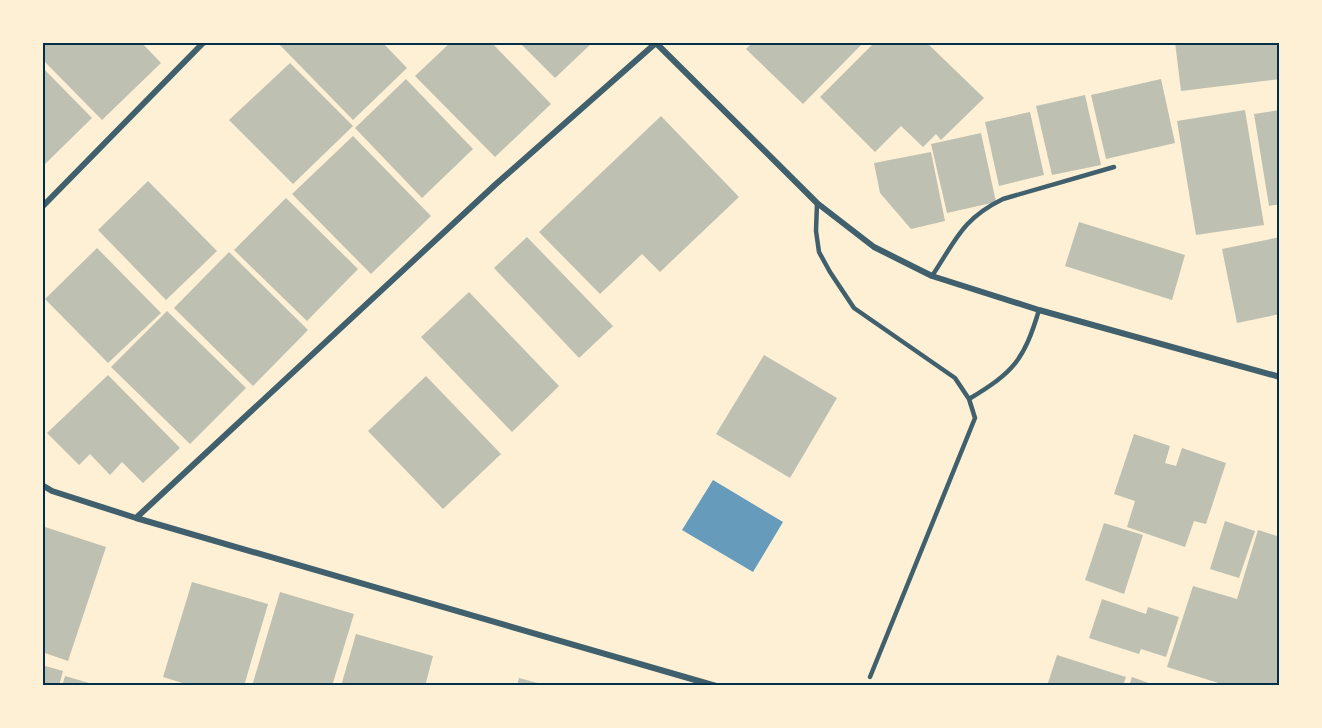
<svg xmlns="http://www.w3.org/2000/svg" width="1322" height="728" viewBox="0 0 1322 728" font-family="'Fira Sans',sans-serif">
<rect width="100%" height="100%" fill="#fdf0d5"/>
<path fill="#669bbc" d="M 713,480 L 783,522 L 753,572 L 682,530 Z"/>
<path fill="#bec0b2" d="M 42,42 L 141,42 L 161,63 L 102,120 L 42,59 Z
M 277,42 L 382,42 L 407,68 L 353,120 Z
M 451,42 L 491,42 L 551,104 L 495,157 L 415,76 Z
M 519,42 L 593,42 L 555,78 Z
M 753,42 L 864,42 L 803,104 L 746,49 Z
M 875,42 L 926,42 L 984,98 L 941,140 L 936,134 L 923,147 L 901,126 L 875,152 L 820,97 Z
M 1175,42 L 1280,42 L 1280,79 L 1181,91 Z
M 290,63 L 353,126 L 293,184 L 229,120 Z
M 42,67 L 92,118 L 42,167 Z
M 406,79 L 473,149 L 422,198 L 355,128 Z
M 1161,79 L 1175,143 L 1106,159 L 1091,95 Z
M 1085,95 L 1101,165 L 1052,175 L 1036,106 Z
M 1245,110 L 1264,225 L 1196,235 L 1177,121 Z
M 1280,110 L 1280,204 L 1269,206 L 1254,114 Z
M 1030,112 L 1044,175 L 999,186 L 985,122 Z
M 661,116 L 739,197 L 660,272 L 642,254 L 600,294 L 539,232 Z
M 981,133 L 996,202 L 947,213 L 931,144 Z
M 353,136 L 431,216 L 371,274 L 292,194 Z
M 931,152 L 945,221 L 911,229 L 880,193 L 874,163 Z
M 148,181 L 217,251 L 166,300 L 98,230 Z
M 286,198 L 358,269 L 307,321 L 234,250 Z
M 1079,222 L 1185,255 L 1172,300 L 1065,266 Z
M 527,237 L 613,326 L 579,358 L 494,268 Z
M 1280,237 L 1280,314 L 1237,323 L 1222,249 Z
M 97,248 L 161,313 L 108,363 L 45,299 Z
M 229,252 L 308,330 L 253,386 L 174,308 Z
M 469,292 L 559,386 L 512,432 L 421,337 Z
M 167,311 L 246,388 L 190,444 L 111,367 Z
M 764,355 L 837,398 L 790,478 L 716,434 Z
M 108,375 L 180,448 L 143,483 L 122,462 L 110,475 L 90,454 L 79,465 L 47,433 Z
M 426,376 L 501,454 L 443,509 L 368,431 Z
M 1134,434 L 1170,446 L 1165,463 L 1176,466 L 1182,448 L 1226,463 L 1206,524 L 1194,521 L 1185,547 L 1127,527 L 1135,501 L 1114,494 Z
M 1225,521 L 1255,531 L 1239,578 L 1210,569 Z
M 1104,523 L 1143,535 L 1124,594 L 1085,580 Z
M 42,526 L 106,547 L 68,661 L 42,652 Z
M 1258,530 L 1280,537 L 1280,686 L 1228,686 L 1167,667 L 1193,586 L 1237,599 Z
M 192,582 L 268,604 L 244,686 L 192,686 L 163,677 Z
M 280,592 L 354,614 L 332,686 L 252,686 Z
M 1102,599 L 1146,614 L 1148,607 L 1179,617 L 1166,657 L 1141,649 L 1139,654 L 1089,638 Z
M 356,634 L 433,656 L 425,686 L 341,686 Z
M 1057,655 L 1126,677 L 1123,686 L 1047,686 Z
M 42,665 L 63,671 L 59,686 L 42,686 Z
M 65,676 L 96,685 L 96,686 L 62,686 Z
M 1132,677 L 1157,686 L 1129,686 Z
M 519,678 L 545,685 L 544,686 L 517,686 Z"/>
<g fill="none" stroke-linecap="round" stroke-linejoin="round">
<path stroke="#3f606c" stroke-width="4.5" d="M 817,203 L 816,231 L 819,252 L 830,272 L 854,308 L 955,378 L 969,399 L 975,418 L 870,677
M 932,276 C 956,240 962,219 1003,199 L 1114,167
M 969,399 C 1014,372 1024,360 1039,310"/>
<path stroke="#3f606c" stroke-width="6" d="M 656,43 L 817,203 L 874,247 L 932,276 L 1039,310 L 1280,377
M 42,207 L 204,42
M 42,485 L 52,491 L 136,518 L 716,686
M 136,518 L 496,184 L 657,42"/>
</g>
<rect width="1322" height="728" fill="none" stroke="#fdf0d5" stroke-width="87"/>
<rect x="44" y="44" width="1234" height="640" fill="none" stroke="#003049" stroke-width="2"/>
</svg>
